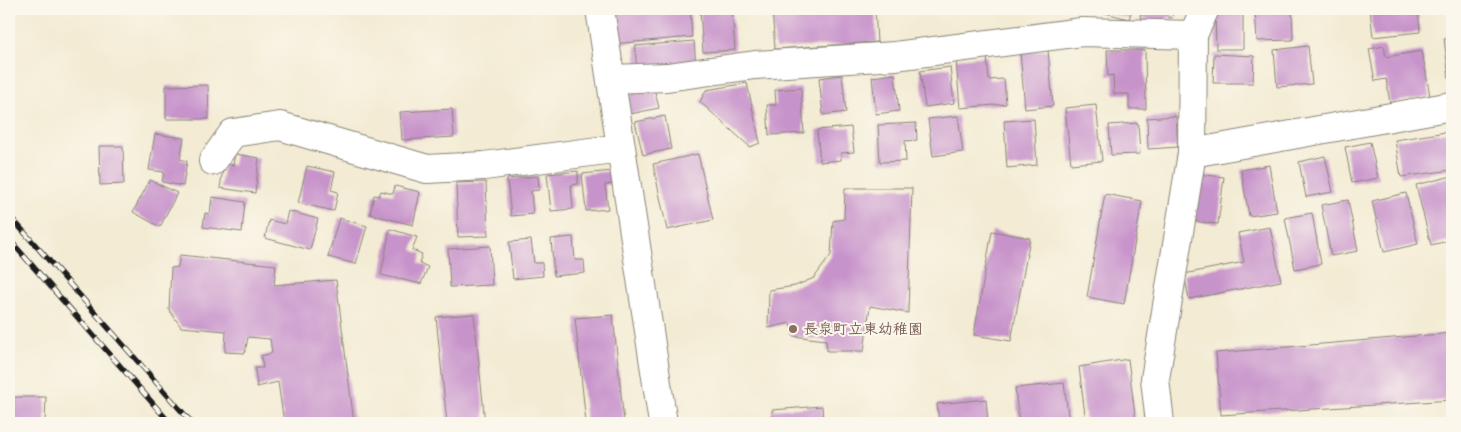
<svg xmlns="http://www.w3.org/2000/svg" width="1461" height="432" viewBox="0 0 1461 432" font-family="'Comic Neue','Klee One',sans-serif">
<rect width="100%" height="100%" fill="#fbf7ec"/>
<filter id="ink" filterUnits="userSpaceOnUse"><feTurbulence type="fractalNoise" baseFrequency=".02" numOctaves="2"/><feDisplacementMap in="SourceGraphic" scale="10" xChannelSelector="R" yChannelSelector="G"/><feConvolveMatrix kernelMatrix="1 2 1 2 8 2 1 2 1" color-interpolation-filters="sRGB"/></filter>
<filter id="wash" filterUnits="userSpaceOnUse"><feTurbulence type="fractalNoise" baseFrequency=".0096" numOctaves="4" result="noise"/><feDisplacementMap in="SourceGraphic" scale="20" xChannelSelector="R" yChannelSelector="G"/><feGaussianBlur stdDeviation="1.12" result="paint"/><feColorMatrix in="noise" values="0 0 0 0 0 0 0 0 0 0 0 0 0 0 0 0 0 1.4 0 .05"/><feComposite in="paint" operator="in"/></filter>
<g filter="url(#wash)">
<rect width="100%" height="100%" fill="#f3ebd3"/>
<g id="blocks">
<path fill="#c793cb" d="M 609,9 L 690,9 L 692,37 L 612,44 Z
M 700,9 L 732,9 L 735,50 L 703,52 Z
M 772,9 L 875,9 L 877,42 L 775,49 Z
M 1102,9 L 1132,9 L 1129,19 L 1101,12 Z
M 1142,9 L 1174,9 L 1172,18 L 1168,17 L 1167,25 L 1140,18 Z
M 1215,9 L 1243,9 L 1243,49 L 1216,49 Z
M 1255,9 L 1292,9 L 1293,40 L 1257,41 Z
M 1370,9 L 1418,9 L 1420,32 L 1373,37 Z
M 1452,38 L 1452,77 L 1449,78 L 1444,39 Z
M 694,41 L 696,67 L 637,72 L 635,46 Z
M 1308,46 L 1312,84 L 1277,87 L 1274,50 Z
M 1384,46 L 1386,57 L 1422,51 L 1430,96 L 1390,103 L 1386,79 L 1375,81 L 1369,49 Z
M 1048,50 L 1053,106 L 1025,109 L 1020,52 Z
M 1107,50 L 1145,50 L 1146,109 L 1129,109 L 1129,94 L 1114,94 L 1113,75 L 1108,76 Z
M 1214,54 L 1254,56 L 1253,83 L 1213,83 Z
M 987,56 L 989,80 L 1004,79 L 1006,104 L 960,108 L 956,59 Z
M 950,67 L 954,103 L 925,107 L 920,71 Z
M 895,74 L 899,111 L 876,114 L 872,77 Z
M 842,75 L 846,112 L 823,115 L 819,78 Z
M 747,83 L 760,143 L 750,147 L 700,102 L 706,90 Z
M 208,85 L 209,119 L 166,119 L 166,86 Z
M 654,88 L 659,108 L 630,114 L 626,94 Z
M 801,88 L 804,133 L 769,135 L 767,105 L 776,105 L 775,90 Z
M 1096,105 L 1102,161 L 1071,164 L 1065,108 Z
M 452,109 L 454,137 L 402,140 L 400,112 Z
M 665,116 L 671,149 L 643,155 L 635,122 Z
M 958,116 L 963,152 L 933,156 L 928,119 Z
M 1176,116 L 1178,147 L 1148,149 L 1147,118 Z
M 1034,119 L 1037,165 L 1007,168 L 1004,121 Z
M 916,123 L 917,140 L 905,141 L 906,161 L 880,162 L 878,125 Z
M 1138,123 L 1140,154 L 1111,155 L 1109,125 Z
M 851,127 L 854,152 L 841,153 L 841,160 L 820,162 L 817,130 Z
M 1446,132 L 1452,170 L 1401,177 L 1395,140 Z
M 155,134 L 184,138 L 180,159 L 187,161 L 183,186 L 162,182 L 164,172 L 149,170 Z
M 1370,142 L 1378,178 L 1352,183 L 1345,147 Z
M 99,146 L 123,146 L 124,184 L 100,185 Z
M 235,154 L 259,158 L 255,193 L 220,188 L 224,163 L 233,165 Z
M 698,154 L 713,220 L 667,230 L 653,164 Z
M 1325,156 L 1333,192 L 1306,197 L 1299,162 Z
M 1269,165 L 1277,212 L 1249,216 L 1241,170 Z
M 307,166 L 335,172 L 331,190 L 338,192 L 334,211 L 298,203 Z
M 578,171 L 578,184 L 571,185 L 573,209 L 551,211 L 547,174 Z
M 613,171 L 614,184 L 605,185 L 608,209 L 586,211 L 582,174 Z
M 1195,174 L 1224,177 L 1218,224 L 1190,221 Z
M 538,176 L 539,190 L 531,191 L 533,214 L 511,216 L 507,179 Z
M 1452,176 L 1452,240 L 1431,245 L 1416,185 Z
M 150,180 L 177,193 L 160,227 L 133,212 Z
M 486,182 L 488,236 L 458,237 L 456,183 Z
M 395,186 L 420,192 L 413,225 L 370,214 L 374,195 L 379,196 L 381,191 L 393,194 Z
M 845,188 L 912,188 L 908,313 L 870,306 L 864,351 L 827,351 L 826,340 L 793,336 L 790,323 L 768,328 L 769,290 L 795,286 L 814,278 L 831,255 L 833,221 L 844,219 Z
M 1406,193 L 1418,244 L 1384,252 L 1372,201 Z
M 1105,194 L 1142,201 L 1124,304 L 1087,297 Z
M 212,197 L 245,202 L 242,232 L 203,227 L 205,213 L 210,214 Z
M 1348,200 L 1358,251 L 1331,256 L 1321,205 Z
M 288,211 L 318,219 L 310,250 L 265,238 L 269,220 L 285,224 Z
M 1312,213 L 1321,264 L 1295,269 L 1285,218 Z
M 339,218 L 367,226 L 356,264 L 328,257 Z
M 1270,227 L 1281,281 L 1189,299 L 1184,274 L 1244,262 L 1238,233 Z
M 390,229 L 417,237 L 412,250 L 422,254 L 419,263 L 428,267 L 421,284 L 381,275 Z
M 992,231 L 1030,238 L 1011,341 L 974,335 Z
M 573,237 L 575,260 L 584,260 L 585,273 L 554,276 L 551,239 Z
M 531,240 L 534,263 L 542,263 L 543,276 L 513,279 L 509,242 Z
M 490,246 L 492,285 L 450,287 L 448,249 Z
M 180,255 L 276,265 L 274,285 L 336,280 L 354,423 L 284,423 L 278,382 L 257,387 L 255,368 L 263,368 L 261,356 L 272,353 L 270,339 L 248,337 L 245,353 L 225,352 L 226,331 L 181,327 L 169,310 L 171,268 L 178,267 Z
M 474,314 L 485,423 L 447,423 L 436,317 Z
M 613,315 L 624,423 L 586,423 L 575,318 Z
M 1452,333 L 1452,400 L 1221,415 L 1216,353 Z
M 1128,359 L 1136,423 L 1086,423 L 1079,367 Z
M 1064,383 L 1069,423 L 1019,423 L 1015,388 Z
M 9,397 L 46,397 L 45,423 L 9,423 Z
M 986,399 L 988,423 L 939,423 L 937,404 Z
M 822,406 L 823,423 L 773,423 L 772,410 Z"/>
</g>
</g>
<g filter="url(#ink)">
<use href="#blocks" fill-opacity="0" stroke="#888478" stroke-width="1"/>
<g fill="none" stroke-linecap="round" stroke-linejoin="round">
<g stroke="#888478" stroke-width="30">
<path id="minor" d="M 600,9 L 663,423
M 611,79 L 667,77 L 755,65 L 895,56 L 1082,32 L 1193,35
M 1192,153 L 1452,106
M 213,161 L 233,133 L 280,126 L 427,169 L 484,166 L 621,148
M 1160,423 L 1155,379 L 1192,153 L 1193,35 L 1205,9"/>
</g>
<use href="#minor" stroke="#fff" stroke-width="28"/>
<g stroke="#1c1c1c" stroke-width="5.5">
<path id="rail" d="M 9,215 L 192,423
M 9,239 L 170,423"/>
</g>
<use href="#rail" stroke="#fbf7ec" stroke-width="4" stroke-dasharray="11" stroke-linecap="butt"/>
</g>
</g>
<circle fill="#8d6e63" stroke="#fbf7ec" stroke-width="2" cx="793" cy="329" r="5"/>
<g text-anchor="middle" stroke-width="4" stroke-linejoin="round" paint-order="stroke">
<g font-size="15" font-weight="bold" fill="#785e54" stroke="#fbf7ec" text-anchor="start">
<text x="803" y="334">長泉町立東幼稚園</text>
</g>
</g>
<rect width="1461" height="432" fill="none" stroke="#fbf7ec" stroke-width="30"/>
</svg>
